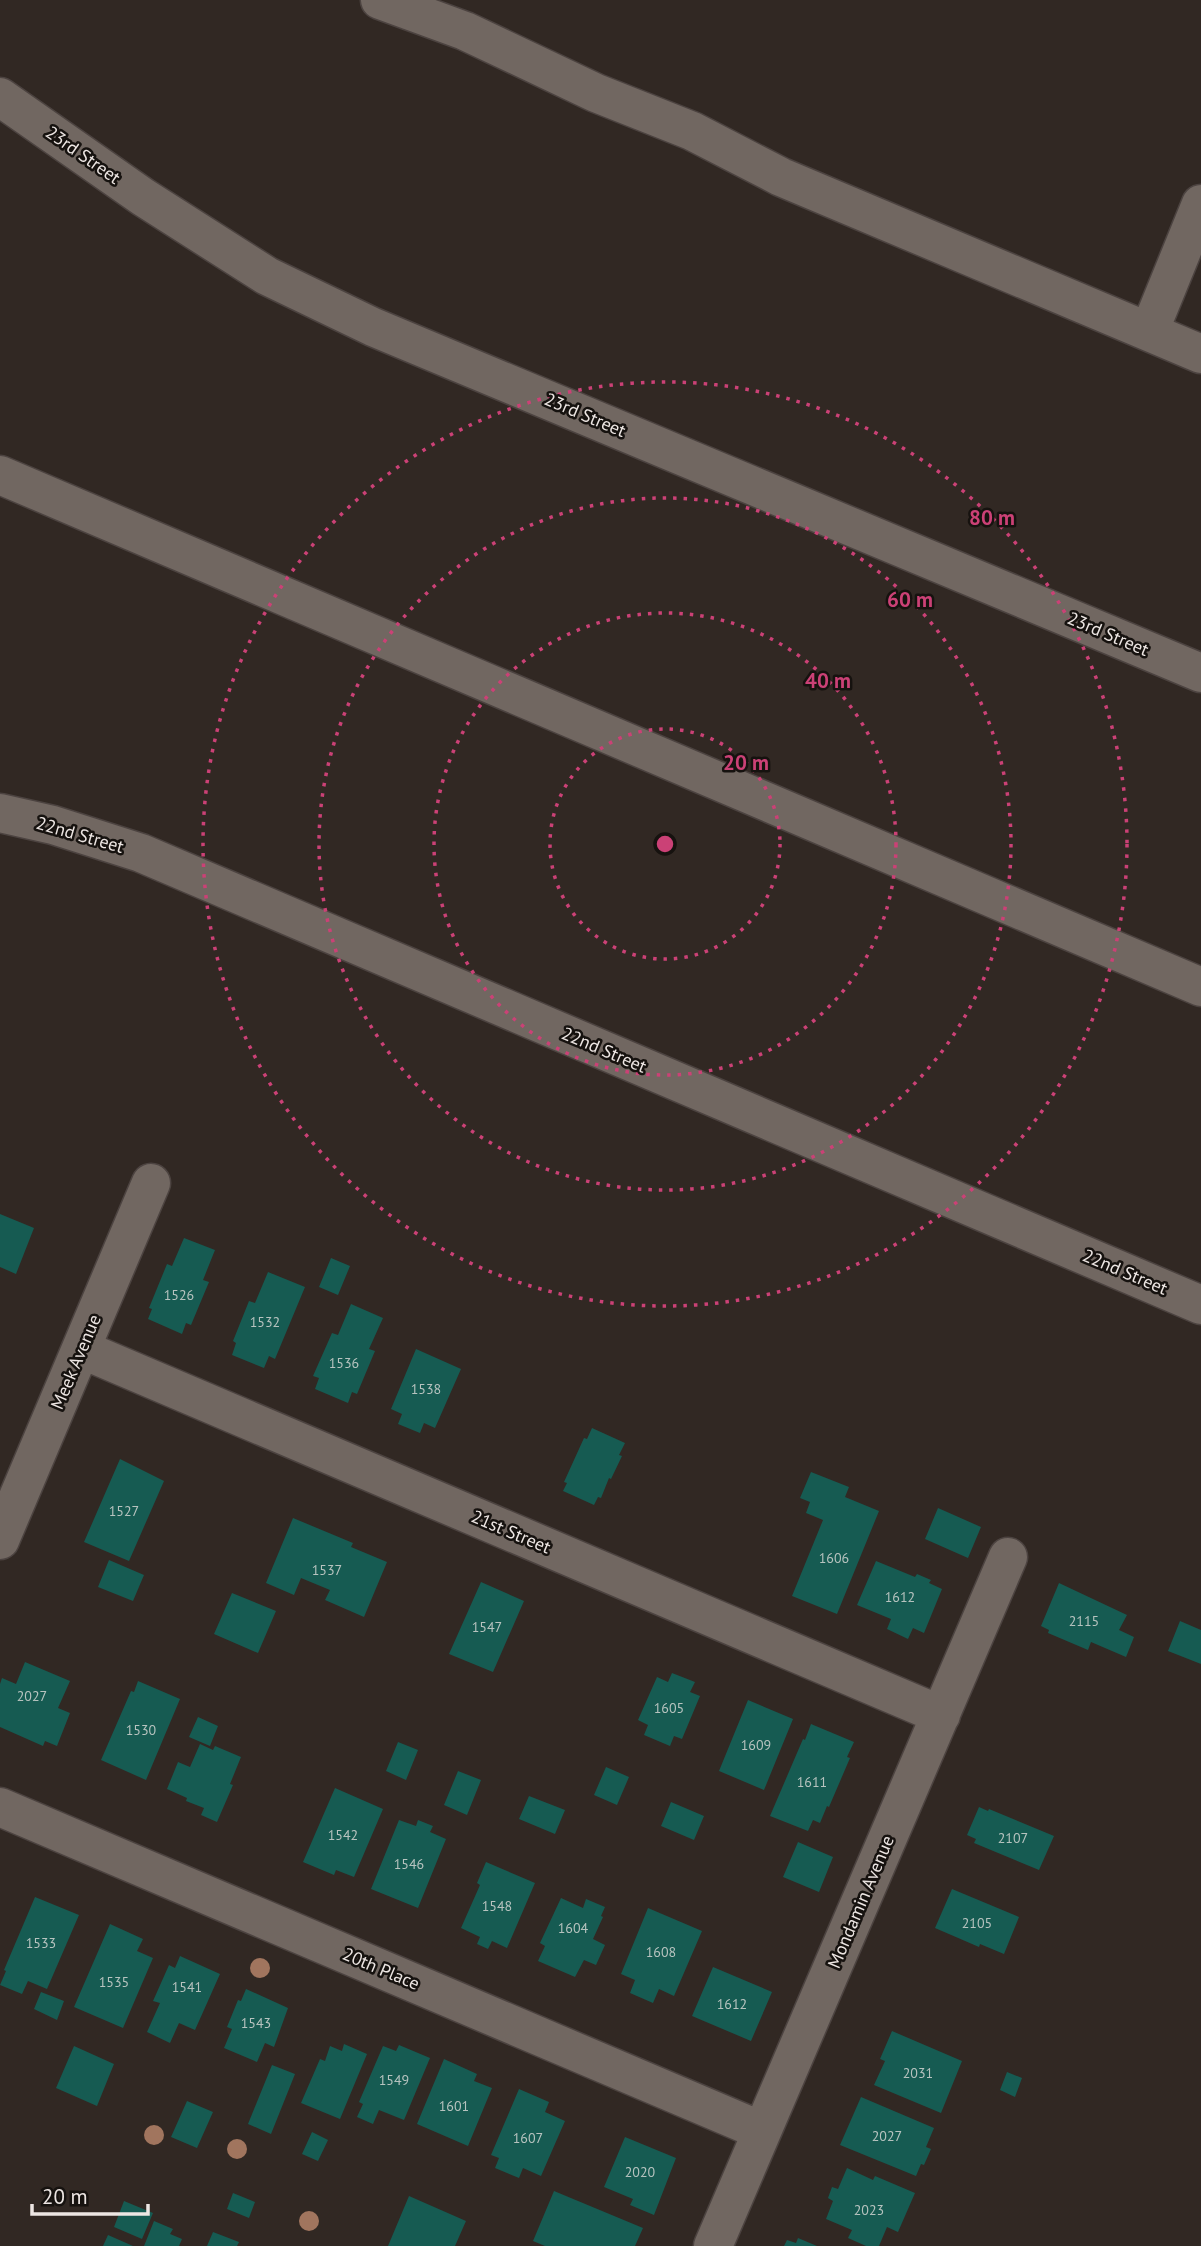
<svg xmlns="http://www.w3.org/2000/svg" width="1201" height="2246" viewBox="0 0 1201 2246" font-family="'PT Sans',sans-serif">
<rect width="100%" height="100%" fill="#312823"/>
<path fill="#165b52" d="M 0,1214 L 34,1228 L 16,1274 L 0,1267 Z
M 184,1238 L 215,1250 L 203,1280 L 209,1282 L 191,1325 L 186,1323 L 182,1334 L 148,1319 L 152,1309 L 149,1308 L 167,1264 L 172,1266 Z
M 331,1258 L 350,1266 L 338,1295 L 319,1287 Z
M 268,1272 L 305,1287 L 275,1359 L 269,1356 L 264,1368 L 232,1355 L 236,1343 L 233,1341 L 249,1301 L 255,1303 Z
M 351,1304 L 383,1318 L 369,1349 L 375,1351 L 357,1394 L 352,1392 L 348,1403 L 315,1389 L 319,1378 L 313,1376 L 332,1333 L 338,1335 Z
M 416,1349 L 461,1369 L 435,1428 L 424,1423 L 420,1433 L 398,1424 L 402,1414 L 391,1409 Z
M 592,1428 L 625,1443 L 619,1455 L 622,1456 L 611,1479 L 609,1478 L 601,1498 L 598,1497 L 594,1505 L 563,1491 L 567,1483 L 564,1482 L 584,1438 L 587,1439 Z
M 120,1459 L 164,1481 L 129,1561 L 84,1542 Z
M 811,1472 L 849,1487 L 845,1497 L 879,1511 L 837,1614 L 792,1596 L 823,1520 L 806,1513 L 810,1502 L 800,1498 Z
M 938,1508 L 981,1527 L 968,1558 L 925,1539 Z
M 293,1518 L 353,1543 L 351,1547 L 387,1562 L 364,1617 L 325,1600 L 330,1590 L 301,1578 L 294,1595 L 266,1583 Z
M 109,1560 L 144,1575 L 133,1601 L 98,1587 Z
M 876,1561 L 915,1577 L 917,1574 L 931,1580 L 929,1583 L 942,1589 L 924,1633 L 913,1628 L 908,1639 L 887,1629 L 891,1619 L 857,1605 Z
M 481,1582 L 524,1601 L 493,1672 L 449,1654 Z
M 1059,1583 L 1127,1615 L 1119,1630 L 1134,1637 L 1126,1657 L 1091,1642 L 1088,1650 L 1048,1633 L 1049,1630 L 1041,1626 Z
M 232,1593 L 276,1611 L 258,1653 L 214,1634 Z
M 1180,1621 L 1201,1630 L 1201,1664 L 1168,1651 Z
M 25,1662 L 70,1681 L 58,1708 L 70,1713 L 57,1746 L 45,1741 L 43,1746 L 0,1727 L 0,1684 L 2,1678 L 16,1684 Z
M 672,1673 L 695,1682 L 690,1692 L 700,1696 L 682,1739 L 674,1736 L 670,1746 L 644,1735 L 648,1725 L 638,1720 L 657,1677 L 668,1682 Z
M 138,1681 L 180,1699 L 146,1780 L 101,1760 L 131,1691 L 134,1692 Z
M 748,1700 L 793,1719 L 764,1790 L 719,1771 Z
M 198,1717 L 218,1726 L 210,1746 L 189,1737 Z
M 811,1724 L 854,1742 L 847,1757 L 850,1758 L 829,1807 L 827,1806 L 820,1823 L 813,1820 L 808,1831 L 770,1816 L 803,1739 L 805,1740 Z
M 398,1742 L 418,1750 L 406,1780 L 386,1771 Z
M 200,1744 L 213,1750 L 215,1746 L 241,1757 L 230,1784 L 233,1785 L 217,1822 L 201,1815 L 204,1808 L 186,1801 L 187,1798 L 167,1789 L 178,1762 L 190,1767 Z
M 606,1767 L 629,1777 L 617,1805 L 594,1795 Z
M 458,1771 L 481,1780 L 467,1815 L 444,1805 Z
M 335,1788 L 383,1809 L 354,1877 L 336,1870 L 334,1875 L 303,1862 Z
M 529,1796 L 565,1810 L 555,1834 L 519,1819 Z
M 671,1802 L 704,1816 L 694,1840 L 661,1826 Z
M 979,1807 L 988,1811 L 989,1809 L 1054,1836 L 1039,1870 L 974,1843 L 976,1839 L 967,1835 Z
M 399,1820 L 416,1826 L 418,1820 L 433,1826 L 430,1832 L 446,1839 L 418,1908 L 371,1889 Z
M 798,1842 L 833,1857 L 819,1892 L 783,1877 Z
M 486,1862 L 535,1883 L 507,1948 L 492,1941 L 488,1949 L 477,1944 L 480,1937 L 461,1928 L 480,1885 L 477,1883 Z
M 952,1889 L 1019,1917 L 1004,1954 L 980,1944 L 979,1947 L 935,1928 Z
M 35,1897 L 79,1915 L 47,1989 L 28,1981 L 22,1994 L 0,1985 L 6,1971 L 4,1970 Z
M 561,1898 L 583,1908 L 586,1899 L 605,1907 L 601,1916 L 603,1917 L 593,1939 L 605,1945 L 596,1965 L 584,1960 L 575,1977 L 538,1961 L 545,1946 L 540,1943 Z
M 648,1908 L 702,1931 L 674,1996 L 659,1989 L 653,2003 L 630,1993 L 635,1980 L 621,1974 Z
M 110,1924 L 143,1939 L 137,1951 L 153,1958 L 123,2028 L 74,2007 Z
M 180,1956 L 220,1974 L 195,2030 L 179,2023 L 170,2043 L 147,2032 L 160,2003 L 153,2001 L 169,1965 L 175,1968 Z
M 713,1967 L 772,1992 L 751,2041 L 692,2016 Z
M 246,1989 L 288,2008 L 274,2047 L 265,2043 L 257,2062 L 224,2048 L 232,2029 L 227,2027 L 238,2000 L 241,2001 Z
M 41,1992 L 64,2001 L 57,2020 L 34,2009 Z
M 892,2031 L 962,2061 L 941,2113 L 874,2085 L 885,2061 L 880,2059 Z
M 344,2044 L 367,2054 L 340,2119 L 301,2103 L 320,2059 L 325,2061 L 330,2046 L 342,2051 Z
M 399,2045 L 430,2058 L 404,2120 L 379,2110 L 373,2124 L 357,2117 L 363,2104 L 359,2102 L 383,2046 L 396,2051 Z
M 74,2046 L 114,2064 L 97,2106 L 56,2088 Z
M 444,2059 L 477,2074 L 474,2081 L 492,2088 L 468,2146 L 417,2124 Z
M 272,2065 L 295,2074 L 271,2134 L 248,2124 Z
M 1007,2072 L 1022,2078 L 1015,2097 L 1000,2090 Z
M 519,2089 L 549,2102 L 545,2112 L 565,2121 L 541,2176 L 523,2168 L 519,2178 L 495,2168 L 499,2158 L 491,2155 Z
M 861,2097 L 934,2128 L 926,2147 L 931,2149 L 924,2165 L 921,2164 L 916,2176 L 840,2145 Z
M 187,2101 L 213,2112 L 197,2148 L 171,2137 Z
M 312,2132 L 328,2140 L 318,2161 L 302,2154 Z
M 625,2137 L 676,2158 L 654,2215 L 630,2205 L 633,2199 L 604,2187 Z
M 847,2168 L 873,2180 L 875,2176 L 915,2193 L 898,2232 L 887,2227 L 879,2246 L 866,2246 L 848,2238 L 852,2230 L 826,2219 L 833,2201 L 828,2198 L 832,2187 L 838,2189 Z
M 554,2191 L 643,2228 L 635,2246 L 545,2246 L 533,2241 Z
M 233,2193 L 255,2202 L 249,2218 L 227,2209 Z
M 409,2196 L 466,2221 L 455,2246 L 388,2246 Z
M 124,2201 L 153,2213 L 142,2239 L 114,2227 Z
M 154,2221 L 173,2229 L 170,2234 L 182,2239 L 179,2246 L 144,2246 Z
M 213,2232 L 239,2242 L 237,2246 L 207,2246 Z
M 108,2235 L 133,2246 L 103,2246 Z
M 798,2238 L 817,2246 L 784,2246 L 787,2240 L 796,2243 Z"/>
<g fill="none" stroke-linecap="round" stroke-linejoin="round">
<g stroke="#4c4340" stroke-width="41">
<path id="minor" d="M 380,0 L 465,31 L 596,93 L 692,131 L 781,177 L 1149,332
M 0,97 L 143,197 L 267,276 L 373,327 L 1201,673
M 1201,204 L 1149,332 L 1201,354
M 0,475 L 1201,987
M 0,813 L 53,825 L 141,853 L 1201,1305
M 81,1349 L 941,1715
M 0,1540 L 151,1183
M 0,1807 L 762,2131
M 713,2246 L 1008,1557"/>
</g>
<use href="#minor" stroke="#716761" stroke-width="38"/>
</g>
<g fill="#a1755e">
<circle cx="260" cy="1968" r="10"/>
<circle cx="154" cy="2135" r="10"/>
<circle cx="237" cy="2149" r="10"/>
<circle cx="309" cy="2221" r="10"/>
</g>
<g fill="none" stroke="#cb4176" stroke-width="3.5" stroke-dasharray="3.5 7">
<circle cx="665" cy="844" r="115"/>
<circle cx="665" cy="844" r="231"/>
<circle cx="665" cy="844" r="346"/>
<circle cx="665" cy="844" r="462"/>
</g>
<g text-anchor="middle" stroke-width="5" stroke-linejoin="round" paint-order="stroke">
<g font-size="14" fill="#b7c3bf">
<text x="179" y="1300">1526</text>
<text x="265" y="1327">1532</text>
<text x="344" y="1368">1536</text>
<text x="426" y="1394">1538</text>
<text x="124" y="1516">1527</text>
<text x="834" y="1563">1606</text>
<text x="327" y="1575">1537</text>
<text x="900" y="1602">1612</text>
<text x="1084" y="1626">2115</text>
<text x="487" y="1632">1547</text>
<text x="32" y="1701">2027</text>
<text x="669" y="1713">1605</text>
<text x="141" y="1735">1530</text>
<text x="756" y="1750">1609</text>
<text x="812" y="1787">1611</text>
<text x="343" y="1840">1542</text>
<text x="1013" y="1843">2107</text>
<text x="409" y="1869">1546</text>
<text x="497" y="1911">1548</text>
<text x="977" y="1928">2105</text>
<text x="573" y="1933">1604</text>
<text x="41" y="1948">1533</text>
<text x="661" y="1957">1608</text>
<text x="114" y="1987">1535</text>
<text x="187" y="1992">1541</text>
<text x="732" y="2009">1612</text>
<text x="256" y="2028">1543</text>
<text x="918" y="2078">2031</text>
<text x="394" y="2085">1549</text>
<text x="454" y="2111">1601</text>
<text x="887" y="2141">2027</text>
<text x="528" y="2143">1607</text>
<text x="640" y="2177">2020</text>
<text x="869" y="2215">2023</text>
</g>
<g font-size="18" fill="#ede6e3" stroke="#16120f">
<text transform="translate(83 155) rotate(35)" y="6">23rd Street</text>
<text transform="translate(585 415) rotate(23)" y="6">23rd Street</text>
<text transform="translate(1108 634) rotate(23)" y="6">23rd Street</text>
<text transform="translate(80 835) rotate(16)" y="6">22nd Street</text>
<text transform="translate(604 1050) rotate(23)" y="6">22nd Street</text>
<text transform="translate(1125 1272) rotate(23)" y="6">22nd Street</text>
<text transform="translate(76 1362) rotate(-67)" y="6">Meek Avenue</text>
<text transform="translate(511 1532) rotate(23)" y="6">21st Street</text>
<text transform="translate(861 1902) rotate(-67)" y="6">Mondamin Avenue</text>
<text transform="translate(381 1969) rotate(23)" y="6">20th Place</text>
</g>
</g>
<circle cx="665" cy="844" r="10" fill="#cb4176" stroke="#16120f" stroke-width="3.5"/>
<g font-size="21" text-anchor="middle" font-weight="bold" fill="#cb4176" stroke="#16120f" stroke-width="5" stroke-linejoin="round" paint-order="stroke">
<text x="992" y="525">80 m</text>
<text x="910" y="607">60 m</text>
<text x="828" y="688">40 m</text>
<text x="746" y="770">20 m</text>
</g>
<path d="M32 2204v10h116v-10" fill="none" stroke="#ede6e3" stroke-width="3.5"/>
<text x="42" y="2204" font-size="21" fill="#ede6e3" stroke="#16120f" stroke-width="5" paint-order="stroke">20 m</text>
</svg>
